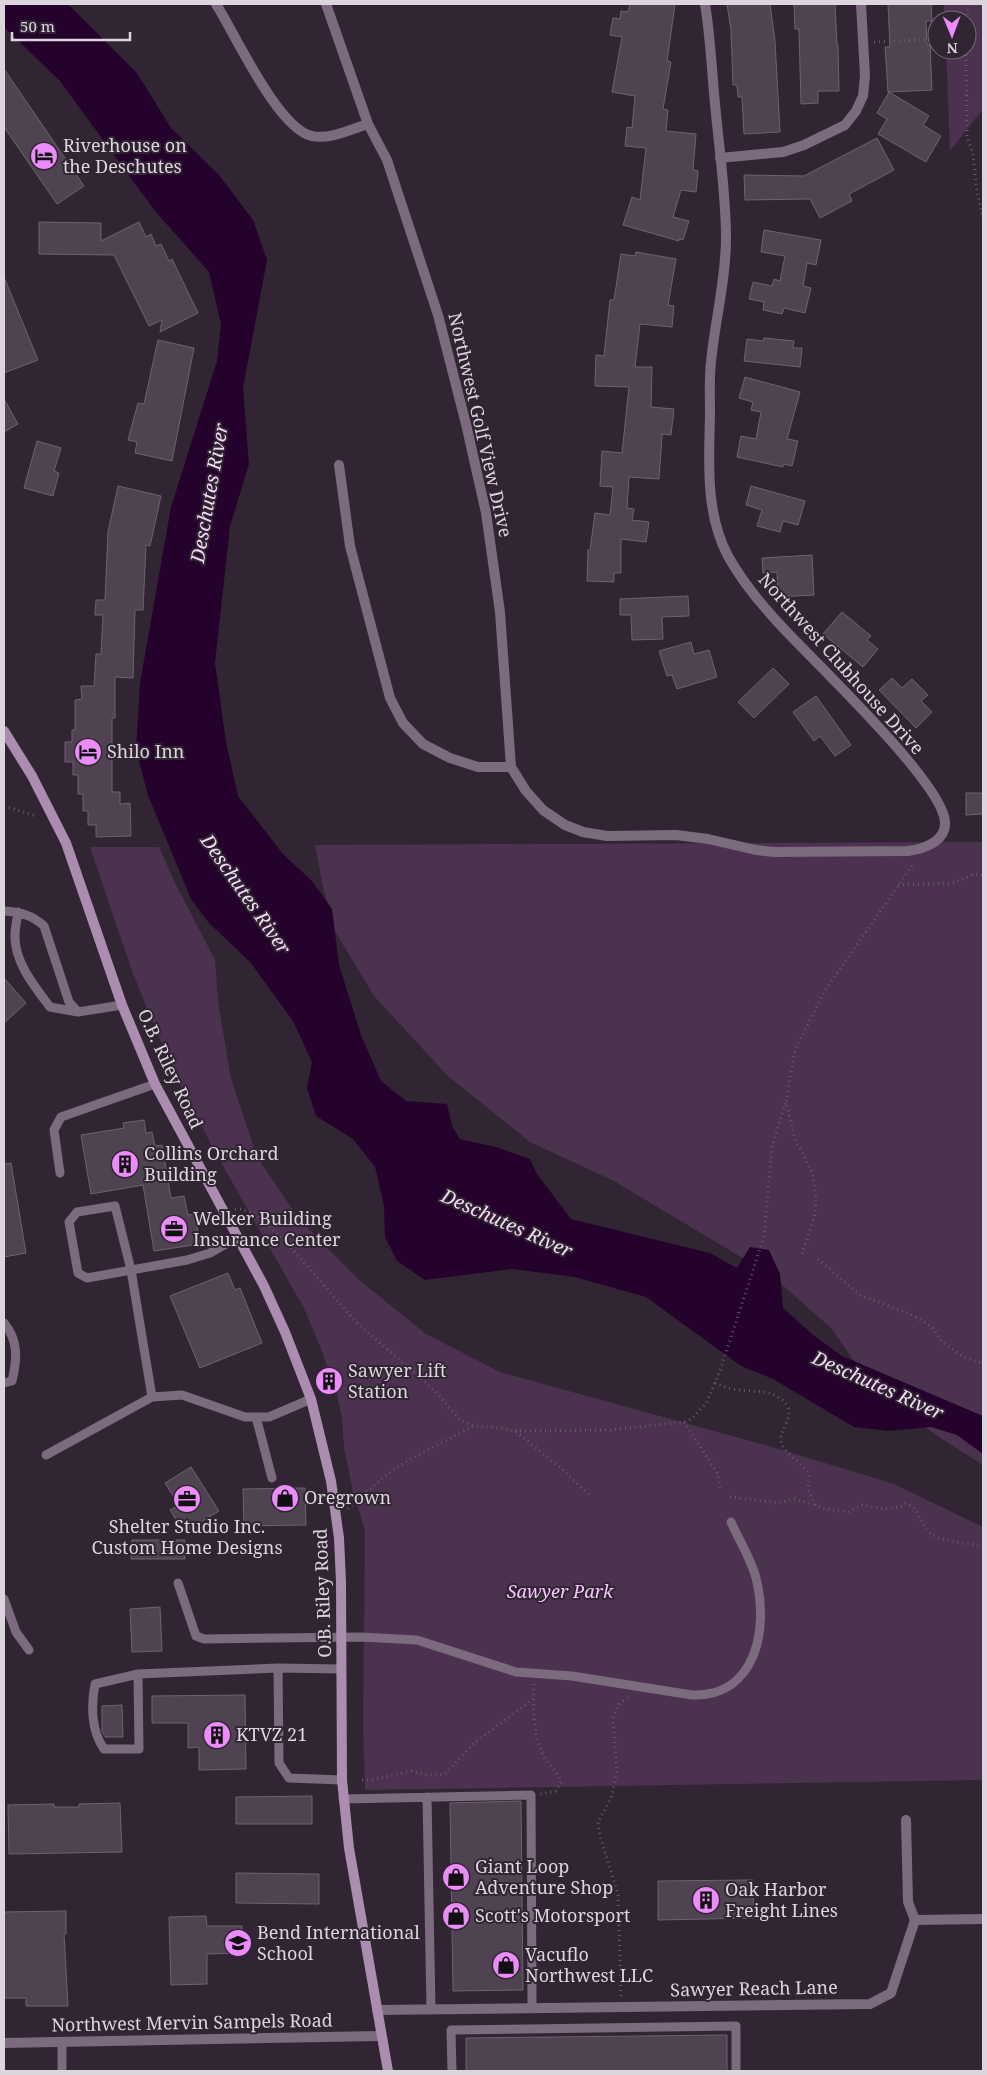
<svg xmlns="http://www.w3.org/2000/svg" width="987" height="2075" viewBox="0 0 987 2075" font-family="'Noto Serif',serif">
<rect width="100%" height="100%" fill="#312533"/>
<path fill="#4b324f" d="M 944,4 L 983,4 L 983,109 L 950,151 L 946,50 L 967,50 L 967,20 L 944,20 Z
M 983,842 L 983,1465 L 939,1437 L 878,1395 L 831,1328 L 771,1275 L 614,1181 L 530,1142 L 448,1076 L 374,996 L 335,931 L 323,887 L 315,845 Z
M 90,847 L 159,847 L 174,881 L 215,960 L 218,1001 L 231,1079 L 257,1157 L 299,1219 L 359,1280 L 426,1334 L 500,1372 L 772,1447 L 894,1484 L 983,1527 L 983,1780 L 365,1790 L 363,1726 L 365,1530 L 353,1492 L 344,1447 L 342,1417 L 336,1392 L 321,1349 L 304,1308 L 215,1152 L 172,1069 L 132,971 Z"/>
<path fill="#25022b" d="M 4,4 L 68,4 L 137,73 L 171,128 L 219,175 L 253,220 L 267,260 L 243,388 L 249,464 L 230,526 L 215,663 L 226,742 L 238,796 L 283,854 L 312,881 L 332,909 L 339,965 L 361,1035 L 381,1081 L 406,1101 L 447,1104 L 452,1126 L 460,1139 L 496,1147 L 530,1159 L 537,1174 L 571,1219 L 710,1253 L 737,1268 L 750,1247 L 769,1250 L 780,1274 L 783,1308 L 813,1335 L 842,1356 L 983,1416 L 983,1454 L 957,1435 L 931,1427 L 889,1431 L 854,1427 L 773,1379 L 741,1366 L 646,1297 L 575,1277 L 512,1269 L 425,1280 L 397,1261 L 385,1237 L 384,1206 L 375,1167 L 353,1139 L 316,1116 L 307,1088 L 312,1062 L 293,1021 L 250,962 L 209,923 L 191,899 L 148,795 L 136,750 L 140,683 L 171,507 L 217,361 L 221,324 L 209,272 L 155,211 L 60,81 L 4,27 Z"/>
<path fill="#504351" stroke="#6f6171" d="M 630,4 L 675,4 L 667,61 L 671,62 L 663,109 L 668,110 L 666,131 L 696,134 L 693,170 L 698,171 L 696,192 L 681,190 L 673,217 L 689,221 L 683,240 L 679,239 L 679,241 L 623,225 L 632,197 L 640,200 L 646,148 L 625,146 L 627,127 L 632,128 L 635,96 L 612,92 L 622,37 L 610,35 L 613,18 L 620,19 L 621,11 L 628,12 Z
M 727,4 L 770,4 L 775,41 L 780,132 L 744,134 L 742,97 L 738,97 L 737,85 L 733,85 L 731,30 Z
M 794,4 L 835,4 L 837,45 L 838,45 L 839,91 L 818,91 L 818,103 L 801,104 L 799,29 L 795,29 Z
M 888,4 L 931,4 L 932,21 L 926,21 L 927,45 L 930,45 L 932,90 L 888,92 L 885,47 L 890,47 Z
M 4,69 L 84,186 L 57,204 L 4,127 Z
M 889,92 L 929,116 L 923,125 L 941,136 L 926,162 L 878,134 L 887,119 L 877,113 Z
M 877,138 L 894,170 L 849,194 L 852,201 L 820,218 L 810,199 L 745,200 L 744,175 L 804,176 Z
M 39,222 L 101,223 L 101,241 L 139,222 L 146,237 L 151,234 L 156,246 L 161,244 L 169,261 L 172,259 L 198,313 L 160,332 L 162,320 L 149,326 L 114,255 L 39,254 Z
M 764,230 L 821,240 L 816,265 L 807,263 L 803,286 L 811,288 L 805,313 L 784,308 L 782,314 L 763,310 L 764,302 L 749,299 L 753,282 L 772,286 L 774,279 L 780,281 L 785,256 L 761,252 Z
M 636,252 L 676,259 L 668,305 L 674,306 L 672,327 L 640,324 L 635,367 L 652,367 L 651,407 L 674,409 L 671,435 L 662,434 L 659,479 L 629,477 L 627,508 L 634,509 L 632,520 L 649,522 L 646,542 L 621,539 L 621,573 L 614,573 L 614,582 L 587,581 L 588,550 L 590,550 L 595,513 L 610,515 L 613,487 L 600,486 L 602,451 L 622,453 L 629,387 L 595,386 L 596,355 L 604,356 L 610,300 L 614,300 L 621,254 L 635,256 Z
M 4,277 L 38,360 L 4,373 Z
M 764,338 L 794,341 L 793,348 L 802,348 L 800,367 L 744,361 L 747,339 L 763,341 Z
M 158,340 L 194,348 L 172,461 L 135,453 L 137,442 L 128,440 L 138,403 L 144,404 Z
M 745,377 L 800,392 L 787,439 L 798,441 L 792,466 L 783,464 L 783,467 L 737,457 L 741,436 L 756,439 L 761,412 L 751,410 L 753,402 L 739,398 Z
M 4,399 L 18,424 L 4,432 Z
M 37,441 L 61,448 L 54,471 L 59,473 L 53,496 L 24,488 Z
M 118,486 L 161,496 L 150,546 L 146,545 L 143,610 L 135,610 L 133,678 L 115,677 L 115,718 L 112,718 L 112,792 L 120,792 L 120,804 L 130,803 L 131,836 L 96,837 L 96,825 L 88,825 L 88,811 L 83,811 L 83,794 L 78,794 L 78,775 L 73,775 L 73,762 L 65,762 L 65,742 L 72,742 L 72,730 L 75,730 L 75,700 L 82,699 L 81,686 L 94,686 L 96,654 L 101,654 L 103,615 L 95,615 L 96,600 L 105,600 L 108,532 Z
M 751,486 L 805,501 L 798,525 L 783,521 L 780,532 L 757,526 L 762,510 L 746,505 Z
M 812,555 L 814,595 L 778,597 L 777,572 L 763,573 L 762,558 Z
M 688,596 L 689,616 L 662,617 L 663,639 L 632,640 L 631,615 L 620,615 L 620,599 Z
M 842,612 L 871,636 L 867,640 L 878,649 L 863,667 L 823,634 Z
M 691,642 L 694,654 L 709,650 L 717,677 L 677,689 L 672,675 L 667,676 L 659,651 Z
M 773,668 L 789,684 L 754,718 L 738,702 Z
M 892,678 L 902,688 L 912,679 L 928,695 L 921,701 L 932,712 L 916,728 L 879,690 Z
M 816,696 L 851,745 L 835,756 L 820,736 L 814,741 L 793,712 Z
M 966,793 L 983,793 L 983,814 L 966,815 Z
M 4,978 L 26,1003 L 4,1023 Z
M 144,1120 L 146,1133 L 152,1132 L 155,1146 L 162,1145 L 171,1198 L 184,1196 L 188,1215 L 195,1214 L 200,1244 L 154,1251 L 143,1185 L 91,1194 L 81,1135 L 124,1128 L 123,1123 Z
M 11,1163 L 26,1253 L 4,1257 L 4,1164 Z
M 228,1273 L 235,1290 L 240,1288 L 262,1343 L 200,1368 L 170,1296 Z
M 191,1467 L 219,1511 L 184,1532 L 170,1510 L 179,1505 L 165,1483 Z
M 305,1488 L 306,1525 L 244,1526 L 243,1489 Z
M 132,1540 L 185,1540 L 185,1559 L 131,1559 Z
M 160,1607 L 162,1651 L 132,1652 L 130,1609 Z
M 245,1695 L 246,1769 L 199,1770 L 199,1747 L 188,1748 L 188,1723 L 152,1723 L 152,1696 Z
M 122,1705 L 123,1737 L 105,1737 L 102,1731 L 102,1706 Z
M 312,1796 L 312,1824 L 236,1824 L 236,1797 Z
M 521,1801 L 523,1990 L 453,1991 L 450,1803 Z
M 120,1803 L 122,1852 L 9,1854 L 8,1805 L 54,1804 L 54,1807 L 79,1807 L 79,1804 Z
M 236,1873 L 319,1874 L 319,1904 L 236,1903 Z
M 753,1880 L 754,1918 L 658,1920 L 658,1881 Z
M 66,1911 L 66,1934 L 64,1934 L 68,2006 L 26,2006 L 26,1998 L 4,1998 L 4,1912 Z
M 206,1916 L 207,1926 L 242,1926 L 243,1953 L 207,1954 L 207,1984 L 171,1985 L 169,1917 Z
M 727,2035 L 727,2071 L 466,2071 L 466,2038 Z"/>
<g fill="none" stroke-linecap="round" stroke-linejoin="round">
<path stroke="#655a66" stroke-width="3" stroke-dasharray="1 4" stroke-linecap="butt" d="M 966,20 L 969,4
M 874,42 L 937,39
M 966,50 L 967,137 L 973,154 L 977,191 L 983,219
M 4,806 L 36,816
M 898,885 L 953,883 L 974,874 L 983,875
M 235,1209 L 242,1209 L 258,1216 L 287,1243 L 356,1322 L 434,1390 L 460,1420 L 474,1426 L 492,1427 L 515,1431 L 563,1470 L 589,1495
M 802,1254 L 814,1218 L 816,1198 L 812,1172 L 795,1139 L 786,1102 L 795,1050 L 824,992 L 914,863
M 818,1259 L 860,1295 L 914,1316 L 931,1326 L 943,1343 L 964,1357 L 983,1364
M 715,1383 C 721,1385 727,1388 733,1389 C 750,1393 766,1388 781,1399 C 800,1413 778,1430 781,1441 C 785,1456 803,1463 808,1473 C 811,1479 808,1482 808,1488 C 809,1494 813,1501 816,1506 L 826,1509 L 848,1512 L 862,1505 L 884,1509 L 900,1507 L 906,1503 L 915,1509 L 925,1528 L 932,1535 L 945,1540 L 983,1546
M 684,1422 L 718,1474 L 720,1488
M 515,1431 L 610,1430 L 684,1422 L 691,1419 L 706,1404 L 721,1368 L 764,1236 L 772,1147 L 786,1100
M 730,1497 L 778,1503 L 795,1499 L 816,1505
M 348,1509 L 386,1475 L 407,1461 L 473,1426
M 534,1684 C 533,1705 533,1733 542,1753 C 546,1763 558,1771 561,1782 L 556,1791 L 540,1794
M 362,1780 L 372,1780 L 411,1771 L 430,1775 L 445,1774 L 474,1743 L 533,1699
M 621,1996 L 618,1894 L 600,1836 L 598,1822 L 611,1798 L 617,1772 L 613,1720 L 616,1710 L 621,1702 L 629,1697"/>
<path stroke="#7c6a7e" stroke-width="9" d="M 4,911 C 20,912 32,915 44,926 L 69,1002 L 78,1012
M 18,912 C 17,920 15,928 15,935 C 14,962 35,987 50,1007 L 78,1012 L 122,1005
M 60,1173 L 54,1130 L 61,1117 L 155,1084
M 4,1323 C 19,1341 17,1360 12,1381 L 4,1383
M 152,1397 L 131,1270 L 115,1206 L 77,1212 L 69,1222 L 78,1273 L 87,1278 L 187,1260 L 210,1253 L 238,1237
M 256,1417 L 272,1478
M 46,1455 L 152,1397 L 182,1395 L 245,1417 L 269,1417 L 311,1399
M 178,1583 L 196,1636 L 204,1639 L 361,1637 L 417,1640 L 516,1672 L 572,1676 L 692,1695 C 756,1697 769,1629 756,1578 C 751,1559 739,1540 731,1522
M 4,1599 L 16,1632 L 29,1650
M 278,1668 L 279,1763 L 289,1778 L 342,1780
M 138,1674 L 139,1749 L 104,1749 C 91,1731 91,1705 95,1684 L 138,1674 L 278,1668 L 341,1669
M 427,1797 L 431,2009
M 343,1799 L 531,1795 L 532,2008
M 62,2042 L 62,2071
M 452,2071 L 451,2030 L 736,2026 L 736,2071"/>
<path stroke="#7c6a7e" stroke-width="10" d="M 216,4 C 235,34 278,129 312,136 C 329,140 352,129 368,124
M 326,4 L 368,124 L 387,160 L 438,315 L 466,424 L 486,513 L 500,612 L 511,767 L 526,791 L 543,810 L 565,825 L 583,832 L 607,836 L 676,835 L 708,839 L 756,850 L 774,852 L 908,851 C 923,849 946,842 945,822 C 943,781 805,654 773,617 C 756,598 740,578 728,556 C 705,513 709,461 710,414 C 710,397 709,379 711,362 C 715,320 726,280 726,238 C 726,197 720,155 716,114 C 712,77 711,40 705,4
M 720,158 L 783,152 L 804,145 L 845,125 L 856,111 L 863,96 L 865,76 L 861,4
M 339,465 L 350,546 L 390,698 L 403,723 L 423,744 L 450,758 L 478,767 L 511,767
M 915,1920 L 983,1919
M 377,2010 L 870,2004 L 891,1993 L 915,1920 L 908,1902 L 906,1820
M 4,2043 L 381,2036"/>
<path stroke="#ab8daf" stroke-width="10" d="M 4,731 L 32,776 L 66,843 L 122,1005 L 155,1084 L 264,1286 L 285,1332 L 311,1399 L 331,1481 L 339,1538 L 341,1582 L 342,1780 L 349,1848 L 388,2071"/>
</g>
<defs>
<g id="hotel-disc" transform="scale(1.4375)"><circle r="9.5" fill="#ec8cfa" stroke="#312533"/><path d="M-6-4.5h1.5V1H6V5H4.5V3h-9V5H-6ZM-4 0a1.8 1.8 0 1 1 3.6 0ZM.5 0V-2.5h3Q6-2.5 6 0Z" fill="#111"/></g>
<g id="building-disc" transform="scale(1.4375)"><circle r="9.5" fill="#ec8cfa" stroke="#312533"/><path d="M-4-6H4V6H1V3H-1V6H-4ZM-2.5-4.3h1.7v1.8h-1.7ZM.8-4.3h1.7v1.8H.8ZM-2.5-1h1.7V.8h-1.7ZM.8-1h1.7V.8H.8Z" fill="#111"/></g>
<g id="office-disc" transform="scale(1.4375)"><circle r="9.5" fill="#ec8cfa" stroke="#312533"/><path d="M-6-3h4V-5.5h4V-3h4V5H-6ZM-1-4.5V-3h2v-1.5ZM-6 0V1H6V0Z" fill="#111"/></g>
<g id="shop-disc" transform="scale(1.4375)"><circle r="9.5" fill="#ec8cfa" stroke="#312533"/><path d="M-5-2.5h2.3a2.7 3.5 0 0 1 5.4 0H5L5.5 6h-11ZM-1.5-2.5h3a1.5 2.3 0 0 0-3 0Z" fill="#111"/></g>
<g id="school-disc" transform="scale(1.4375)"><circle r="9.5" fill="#ec8cfa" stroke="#312533"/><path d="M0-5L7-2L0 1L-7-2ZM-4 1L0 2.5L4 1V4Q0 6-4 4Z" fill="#111"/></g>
</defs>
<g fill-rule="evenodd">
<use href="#hotel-disc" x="44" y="156"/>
<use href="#hotel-disc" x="88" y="752"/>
<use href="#building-disc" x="125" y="1164"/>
<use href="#office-disc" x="174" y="1229"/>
<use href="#building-disc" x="329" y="1381"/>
<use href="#shop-disc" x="285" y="1498"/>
<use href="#office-disc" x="187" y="1499"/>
<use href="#building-disc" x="217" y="1735"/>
<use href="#shop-disc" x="456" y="1877"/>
<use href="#building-disc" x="706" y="1900"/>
<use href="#shop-disc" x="456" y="1916"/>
<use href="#school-disc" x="238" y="1943"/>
<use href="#shop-disc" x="506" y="1965"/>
</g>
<g text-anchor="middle" stroke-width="4" stroke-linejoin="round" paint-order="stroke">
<g font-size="18" fill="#ddd5de" stroke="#312533" text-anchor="start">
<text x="63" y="152">Riverhouse on<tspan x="63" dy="21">the Deschutes</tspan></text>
<text x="107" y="758">Shilo Inn</text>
<text x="144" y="1160">Collins Orchard<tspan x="144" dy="21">Building</tspan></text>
<text x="193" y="1225">Welker Building<tspan x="193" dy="21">Insurance Center</tspan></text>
<text x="348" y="1377">Sawyer Lift<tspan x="348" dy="21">Station</tspan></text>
<text x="304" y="1504">Oregrown</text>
<text x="187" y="1533" text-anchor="middle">Shelter Studio Inc.<tspan x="187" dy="21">Custom Home Designs</tspan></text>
<text x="236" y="1741">KTVZ 21</text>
<text x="475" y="1873">Giant Loop<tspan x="475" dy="21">Adventure Shop</tspan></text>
<text x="725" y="1896">Oak Harbor<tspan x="725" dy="21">Freight Lines</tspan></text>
<text x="475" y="1922">Scott's Motorsport</text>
<text x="257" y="1939">Bend International<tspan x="257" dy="21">School</tspan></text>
<text x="525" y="1961">Vacuflo<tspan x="525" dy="21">Northwest LLC</tspan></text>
</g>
<g font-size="18" fill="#ddd5de" stroke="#312533">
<text transform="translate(480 425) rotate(77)" y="6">Northwest Golf View Drive</text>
<text transform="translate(841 664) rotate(48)" y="6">Northwest Clubhouse Drive</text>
<text transform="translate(170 1069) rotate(65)" y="6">O.B. Riley Road</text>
<text transform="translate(323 1593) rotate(-92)" y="6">O.B. Riley Road</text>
<text transform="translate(754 1989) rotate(-1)" y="6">Sawyer Reach Lane</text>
<text transform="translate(192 2023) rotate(-1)" y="6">Northwest Mervin Sampels Road</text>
</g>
<g font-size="18" font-style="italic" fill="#f7c5fe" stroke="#312533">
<text x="560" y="1598">Sawyer Park</text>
</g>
<g font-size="19" font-style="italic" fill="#f3daf6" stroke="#312533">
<text transform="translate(209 493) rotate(-80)" y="7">Deschutes River</text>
<text transform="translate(246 894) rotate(55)" y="7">Deschutes River</text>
<text transform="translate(507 1223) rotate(24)" y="7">Deschutes River</text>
<text transform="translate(878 1385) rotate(24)" y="7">Deschutes River</text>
</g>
</g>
<rect width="987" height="2075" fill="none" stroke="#ddd5de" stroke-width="10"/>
<g transform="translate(952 35) rotate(179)"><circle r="24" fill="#312533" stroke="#766b77"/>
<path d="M0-4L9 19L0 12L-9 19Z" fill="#ec8cfa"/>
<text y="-8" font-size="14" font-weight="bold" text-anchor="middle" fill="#ddd5de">N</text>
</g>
<path d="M12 32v8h118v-8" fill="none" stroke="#ddd5de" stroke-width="2.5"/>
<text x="20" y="32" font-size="15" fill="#ddd5de" stroke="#312533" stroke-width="4" paint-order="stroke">50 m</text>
</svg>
